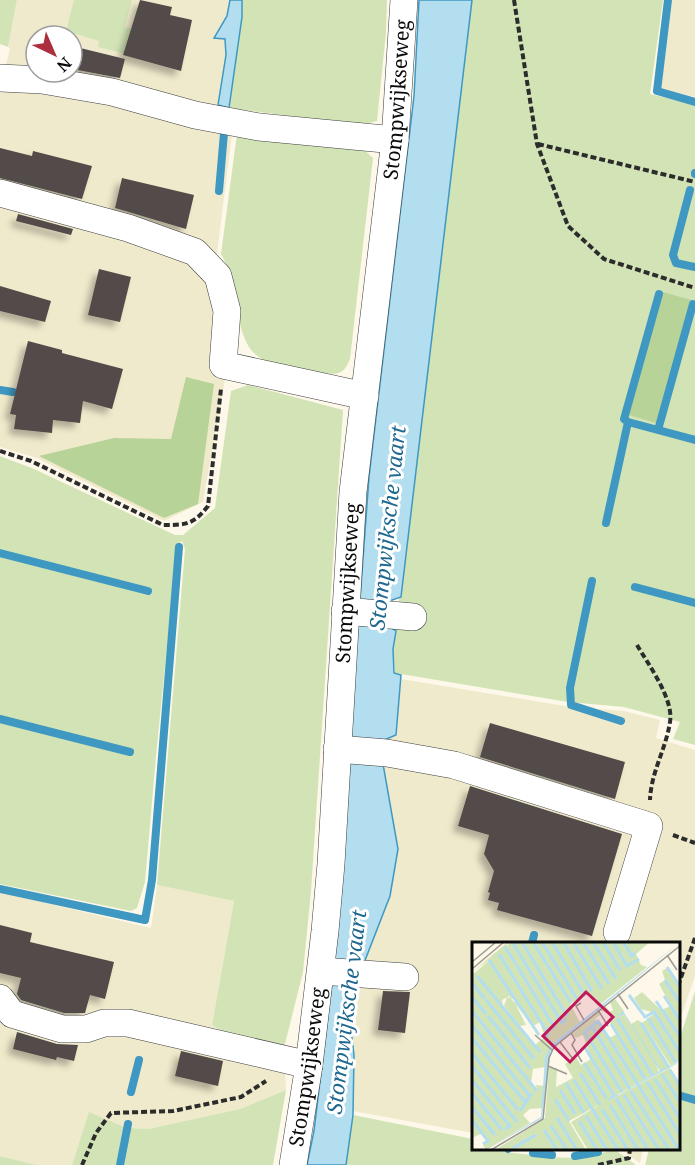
<svg xmlns="http://www.w3.org/2000/svg" width="695" height="1165" viewBox="0 0 695 1165" font-family="'Noto Serif',serif">
<defs>
<filter id="shadow"><feDropShadow dx="-5.5" dy="5.5" stdDeviation="3" flood-color="#0004"/></filter>
</defs>
<rect width="100%" height="100%" fill="#fdf8e9"/>
<path fill="#f0eacc" fill-rule="evenodd" d="M 17,0 L 230,0 L 227,16 L 214,38 L 225,38 L 226,55 L 218,105 L 232,134 L 217,254 L 229,309 L 225,379 L 203,502 L 164,521 L 37,458 L 0,447 L 0,88 L 10,49 L 8,47 ZM 36,36 L 72,36 L 72,72 L 36,72 Z
M 670,0 L 695,0 L 695,97 L 659,88 Z
M 401,679 L 571,707 L 624,711 L 660,720 L 656,738 L 695,750 L 695,976 L 679,1023 L 678,943 L 473,943 L 473,1133 L 353,1111 L 354,1055 L 350,1022 L 364,963 L 390,896 L 398,849 L 383,764 L 384,740 L 396,735 Z
M 157,885 L 234,901 L 212,1025 L 284,1048 L 286,1090 L 240,1109 L 148,1129 L 125,1128 L 89,1113 L 72,1165 L 37,1165 L 0,1156 L 0,892 L 151,928 Z
M 620,1149 L 643,1149 L 640,1163 Z"/>
<path fill="#d2e4b6" d="M 0,0 L 17,0 L 8,47 L 0,44 Z
M 74,0 L 132,0 L 125,27 L 147,33 L 142,58 L 98,47 L 99,41 L 66,31 Z
M 242,0 L 387,0 L 386,32 L 377,121 L 360,125 L 229,108 L 242,17 Z
M 472,0 L 663,0 L 650,94 L 695,105 L 695,745 L 673,739 L 680,722 L 624,707 L 568,702 L 395,673 L 393,649 Z
M 237,134 L 363,149 L 373,158 L 350,359 C 343,378 333,374 316,372 C 297,369 270,367 255,354 C 238,340 235,292 228,271 C 227,265 224,259 221,254 Z
M 248,385 L 343,410 L 311,891 L 303,972 L 284,1048 L 233,1037 L 212,1025 L 234,901 L 157,885 L 185,549 L 182,541 L 177,545 L 156,756 L 145,882 L 137,908 L 131,911 L 0,884 L 0,456 L 34,469 L 175,535 L 183,535 L 215,508 L 231,391 Z
M 695,991 L 695,1165 L 645,1165 L 649,1149 L 678,1148 L 679,1041 Z
M 286,1090 L 273,1165 L 123,1165 L 130,1128 L 148,1129 L 240,1109 Z
M 89,1112 L 124,1127 L 116,1165 L 72,1165 Z
M 353,1115 L 473,1139 L 473,1148 L 501,1149 L 505,1152 C 545,1156 575,1164 614,1149 L 636,1165 L 346,1165 Z
M 0,1156 L 37,1165 L 0,1165 Z"/>
<path fill="#b7d397" d="M 663,292 L 691,300 L 656,423 L 629,415 Z
M 186,377 L 214,384 L 198,504 L 164,518 L 39,456 L 114,438 L 171,439 Z"/>
<path fill="#b2def0" stroke="#3f98c1" stroke-width="1.5" d="M 230,0 L 242,0 L 242,17 L 229,108 L 218,105 L 226,55 L 225,39 L 214,38 L 227,16 Z
M 419,0 L 472,0 L 401,597 L 392,600 L 390,627 L 396,631 L 393,649 L 394,673 L 401,675 L 396,735 L 384,740 L 383,764 L 398,849 L 390,896 L 364,963 L 350,1022 L 354,1055 L 353,1115 L 346,1165 L 307,1165 L 314,1131 L 332,982 L 369,477 L 414,96 Z"/>
<g fill="none" stroke-linecap="round" stroke-linejoin="round">
<path stroke="#3f98c1" stroke-width="8" d="M 668,0 L 657,91 L 695,102
M 695,174 L 695,173
M 690,190 L 673,255 L 676,263 L 695,267
M 219,191 L 224,133
M 0,390 L 13,392
M 628,422 L 624,419 L 659,294
M 658,430 L 693,304
M 606,523 L 628,422 L 695,440
M 0,553 L 148,591
M 592,581 L 570,688 L 571,705 L 621,721
M 635,587 L 695,603
M 0,719 L 130,752
M 0,889 L 145,920 L 152,880 L 179,547
M 532,943 L 534,935
M 131,1092 L 139,1060
M 678,1095 L 695,1100
M 507,1148 L 508,1149
M 533,1153 L 552,1155
M 575,1156 L 598,1152
M 120,1165 L 128,1124"/>
</g>
<path fill="#524b48" filter="url(#shadow)" d="M 140,0 L 172,7 L 170,15 L 192,20 L 181,71 L 123,55 Z
M 72,46 L 125,59 L 120,78 L 72,69 Z
M 0,148 L 32,156 L 33,151 L 92,166 L 82,199 L 0,178 Z
M 122,178 L 194,195 L 186,229 L 115,208 Z
M 18,214 L 73,229 L 71,235 L 16,221 Z
M 99,269 L 131,277 L 120,322 L 88,315 Z
M 0,286 L 51,301 L 45,322 L 0,311 Z
M 28,341 L 62,350 L 62,353 L 123,369 L 112,409 L 83,401 L 80,423 L 53,420 L 52,433 L 14,429 L 16,415 L 10,414 Z
M 490,723 L 625,762 L 615,799 L 480,757 Z
M 470,786 L 622,834 L 592,936 L 497,910 L 499,903 L 488,900 L 490,893 L 488,892 L 494,871 L 484,854 L 489,835 L 458,826 Z
M 0,925 L 32,933 L 30,942 L 114,962 L 105,999 L 90,995 L 85,1013 L 64,1013 L 21,1000 L 17,994 L 21,978 L 0,973 Z
M 383,991 L 410,992 L 405,1033 L 378,1030 Z
M 17,1032 L 57,1044 L 78,1045 L 74,1061 L 57,1057 L 56,1060 L 13,1049 Z
M 181,1051 L 223,1061 L 218,1086 L 175,1076 Z"/>
<g fill="none" stroke-linecap="round" stroke-linejoin="round">
<g stroke="#3d3d3d" stroke-width="28">
<g id="minor">
<path d="M 0,78 L 42,80 L 112,92 L 195,115 L 259,127 L 395,140"/>
<path d="M 0,193 L 128,228 L 195,252 L 218,276 L 227,311 L 223,365 L 365,396"/>
<path d="M 345,611 L 413,617"/>
<path d="M 337,749 L 387,753 L 454,765 L 649,826 L 617,932"/>
<path d="M 321,971 L 405,977"/>
<path d="M 0,998 L 12,1014 L 62,1029 L 86,1029 L 104,1023 L 128,1023 L 309,1065"/>
<path id="s1" d="M 293,1165 L 309,1065 L 325,931 L 331,864 L 353,492 L 395,140 L 404,0"/>
</g>
</g>
<path stroke="#2c2c2c" stroke-width="4" stroke-dasharray="6 3" stroke-linecap="butt" d="M 514,0 L 537,144 L 568,226 L 604,259 L 695,288
M 538,144 L 695,182
M 0,451 L 31,461 L 163,525 C 186,525 193,525 208,506 L 221,389
M 637,645 C 648,664 674,699 670,722 C 666,749 651,772 650,800
M 673,835 L 695,843
M 678,986 L 695,938
M 82,1165 L 96,1133 L 111,1113 L 173,1111 L 241,1097 L 266,1081
M 598,1165 L 629,1158 L 630,1148"/>
<use href="#minor" stroke="#fff" stroke-width="27"/>
</g>
<g text-anchor="middle" stroke-width="6" stroke-linejoin="round" paint-order="stroke">
<g font-size="20" fill="#0a0a0a" stroke="#fff">
<text dy="7" stroke="none"><textPath href="#s1" startOffset="1071">Stompwijkseweg</textPath></text>
<text dy="7" stroke="none"><textPath href="#s1" startOffset="585">Stompwijkseweg</textPath></text>
<text dy="7" stroke="none"><textPath href="#s1" startOffset="99">Stompwijkseweg</textPath></text>
</g>
<g font-size="21" font-style="italic" fill="#1f6890" stroke="#fff">
<text transform="translate(388 528) rotate(-84)" y="7">Stompwijksche vaart</text>
<text transform="translate(347 1012) rotate(-83)" y="7">Stompwijksche vaart</text>
</g>
</g>
<g transform="translate(472 942)">
<rect width="208" height="208" fill="#fdf8e9"/>
<path d="M 36,0 L 34,4 L 40,0 L 178,0 L 164,12 L 169,23 L 175,25 L 126,64 L 116,52 L 98,62 L 108,80 L 79,103 L 73,125 L 61,127 L 59,142 L 65,149 L 64,143 L 72,144 L 73,130 L 70,166 L 58,167 L 51,173 L 58,181 L 14,208 L 11,203 L 16,197 L 11,191 L 0,196 L 0,33 L 21,15 L 0,30 ZM 37,54 L 61,84 L 68,80 L 71,90 L 76,92 L 63,103 L 31,65 L 30,58 ZM 195,26 L 208,47 L 208,118 L 199,124 L 171,81 L 198,124 L 189,129 L 183,120 L 187,130 L 143,154 L 125,126 L 142,154 L 134,160 L 198,126 L 208,142 L 208,208 L 116,208 L 99,180 L 132,160 L 97,179 L 114,208 L 23,208 L 73,176 L 77,126 L 85,126 L 84,145 L 101,136 L 93,122 L 104,115 L 109,123 L 119,117 L 111,93 L 104,96 L 100,92 L 126,69 L 128,73 L 123,77 L 137,96 L 145,92 L 138,80 L 142,77 L 139,73 L 127,68 L 133,63 L 138,70 L 141,68 L 138,60 L 143,57 L 152,69 L 146,75 L 152,72 L 161,86 L 159,82 L 166,78 L 170,81 L 183,71 L 169,67 L 162,56 L 170,50 L 189,68 L 199,64 L 187,42 L 193,38 L 190,29 ZM 35,55 L 41,57 L 54,83 L 48,84 L 32,64 Z" fill="#d2e4b6" fill-rule="evenodd"/>
<path d="M 208,0 L 79,107 L 70,176 L 14,208 L 69,175 L 73,115 L 79,103 ZM 142,67 L 146,74 L 151,69 L 189,128 L 208,120 L 134,160 L 141,152 L 146,153 L 188,129 L 152,72 L 146,75 Z" fill="#b2def0"/>
<path fill="none" stroke="#b2def0" stroke-width="3" d="M 40,0 L 90,81 L 94,77M 50,0 L 95,74M 61,0 L 99,61M 70,0 L 105,57M 80,0 L 113,54M 91,0 L 120,49M 101,0 L 130,47M 111,0 L 137,42M 121,0 L 144,37M 131,0 L 148,28M 141,0 L 155,24 L 167,17M 151,0 L 160,14 L 163,11M 33,5 L 43,21M 27,12 L 76,92 L 72,96M 17,18 L 67,93M 44,22 L 82,85 L 79,87M 195,25 L 209,46M 5,34 L 68,110M 193,38 L 209,63M 0,41 L 13,57M 157,53 L 173,75 L 182,70 L 209,112M 192,54 L 209,80M 0,55 L 14,72M 14,58 L 62,117M 184,59 L 209,96M 0,69 L 65,149M 16,74 L 58,126M 145,76 L 181,134M 176,76 L 204,121M 169,81 L 197,126M 139,82 L 173,137M 0,83 L 57,153M 121,86 L 158,147M 111,92 L 126,79 L 207,208M 114,92 L 150,150M 0,96 L 53,160M 112,104 L 141,152M 0,111 L 46,168M 112,121 L 134,156M 0,124 L 45,180M 198,128 L 209,145M 108,131 L 128,163M 190,132 L 209,162M 183,137 L 209,178M 0,138 L 38,184 L 33,187M 102,138 L 146,208M 175,140 L 209,194M 94,141 L 112,171M 88,148 L 103,172M 159,149 L 197,208M 0,151 L 30,188M 152,153 L 187,208M 144,156 L 176,208M 83,157 L 97,179M 138,163 L 166,208M 0,165 L 23,193M 130,167 L 156,208M 48,169 L 60,151M 114,174 L 135,208M 85,176 L 105,208M 0,178 L 16,199 L 11,202M 107,179 L 125,208M 79,184 L 95,208M 72,188 L 85,208M 41,206 L 64,193"/>
<path fill="none" stroke="#9c9990" stroke-width="1.5" d="M 195,13 L 205,28M 0,20 L 24,0M 0,27 L 32,0M 146,52 L 156,67M 109,61 L 104,64 L 112,78M 126,68 L 136,84M 99,91 L 103,98 L 100,103 L 110,120M 63,93 L 80,108M 88,100 L 101,117M 76,124 L 95,132M 19,208 L 71,177 L 77,116 L 82,105 L 209,3"/>
<path fill="#c2185b" fill-opacity="0.15" stroke="#c2185b" stroke-width="3" d="M 114,50 L 141,75 L 98,120 L 71,94 Z"/>
<rect width="208" height="208" fill="none" stroke="#0a0a0a" stroke-width="3"/>
</g>
<g transform="translate(54 54) rotate(136)"><circle r="28" fill="#ffffff" stroke="#9d9d9d" stroke-width="1.5"/>
<path d="M0-4.5L10 22L0 15L-10 22Z" fill="#ad2f3f"/>
<text y="-9" font-size="16" font-weight="bold" text-anchor="middle" fill="#0a0a0a">N</text>
</g>
</svg>
